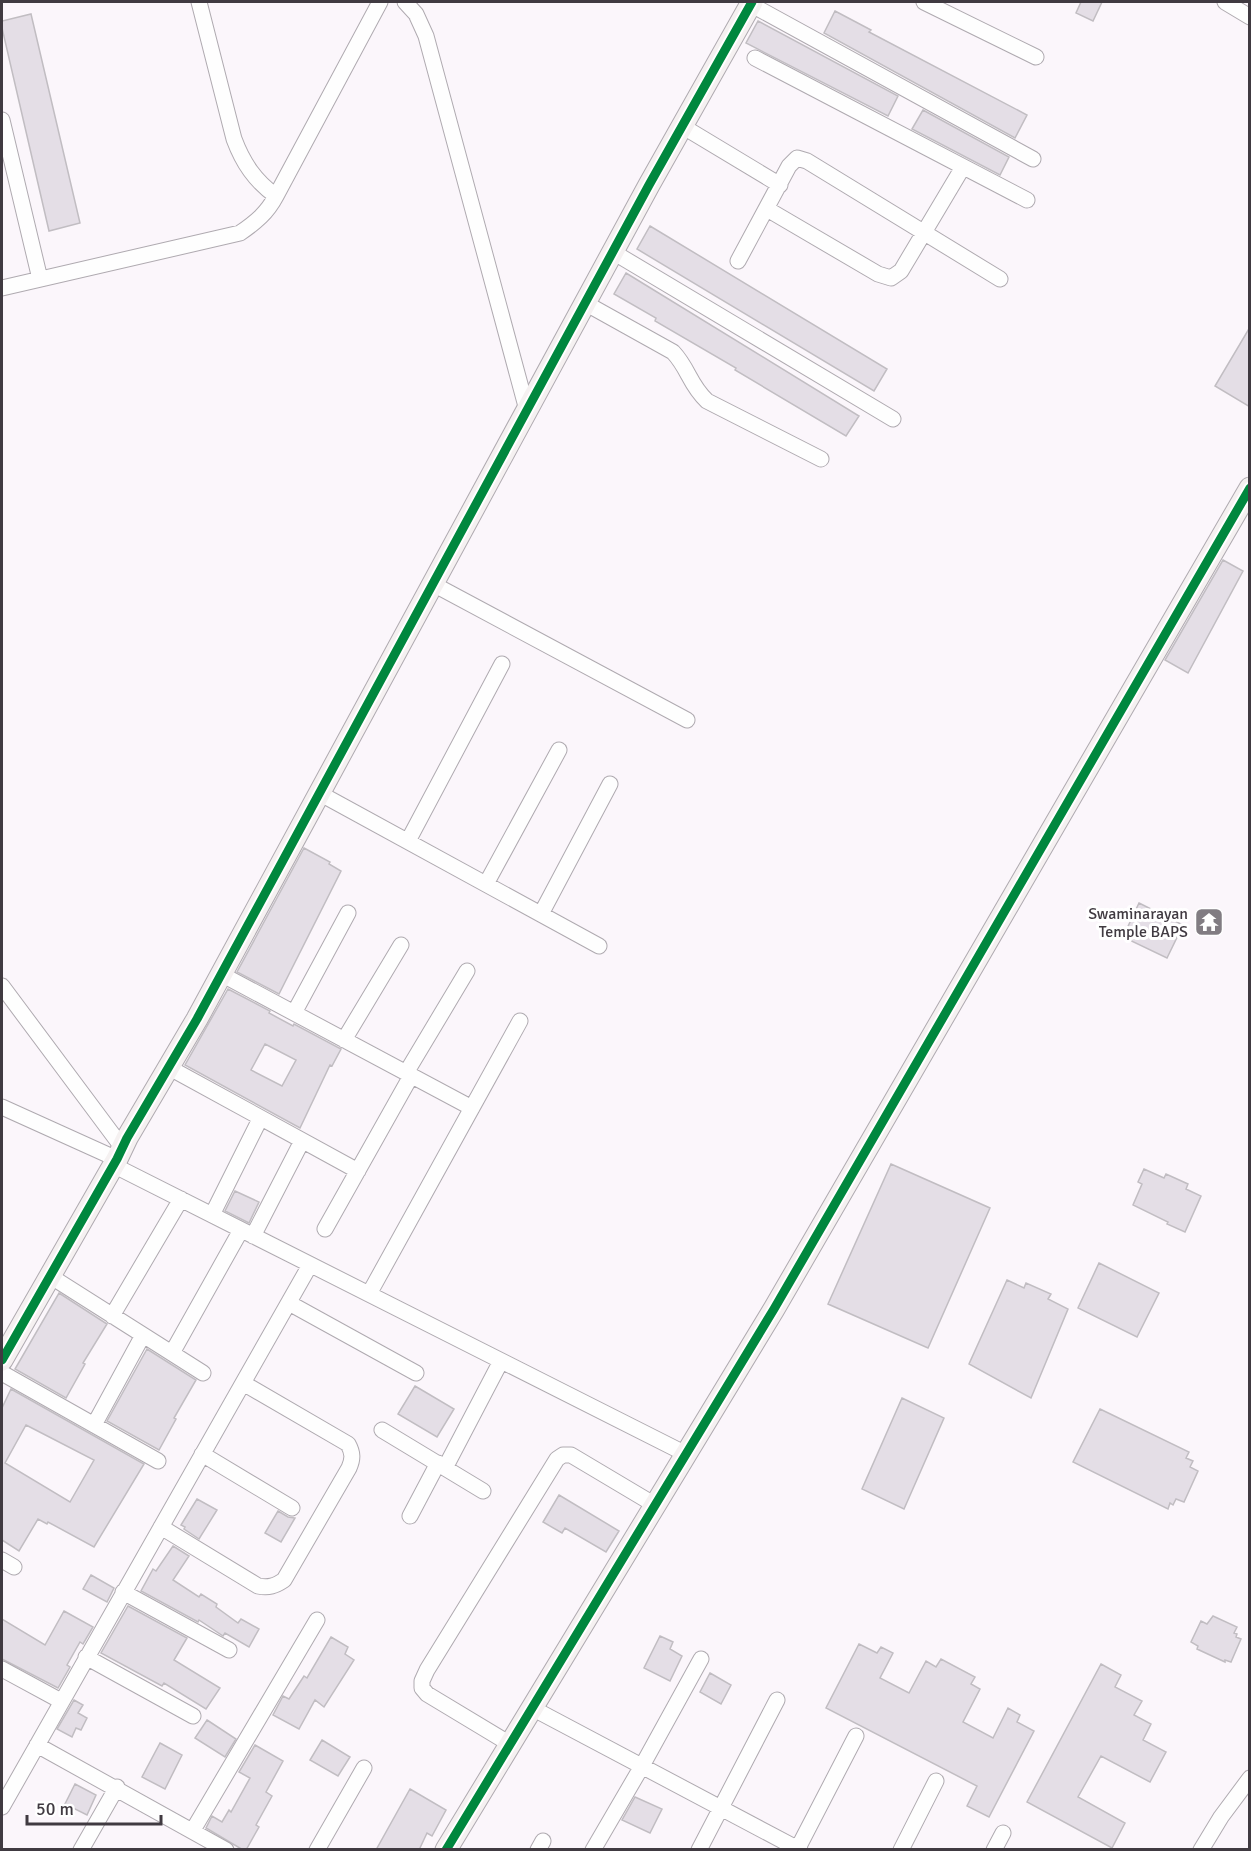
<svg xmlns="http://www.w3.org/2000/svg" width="1251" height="1851" viewBox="0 0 1251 1851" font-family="Signika,sans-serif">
<rect width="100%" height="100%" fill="#fbf6fb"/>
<path fill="#e4dee6" stroke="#c1bdc2" stroke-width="1.5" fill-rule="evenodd" d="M 1081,2 L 1102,2 L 1093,21 L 1076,13 Z
M 835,11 L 871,30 L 869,32 L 1027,115 L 1015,138 L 824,33 Z
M 31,14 L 80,223 L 49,231 L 2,28 L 2,21 Z
M 758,21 L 898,96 L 888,116 L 746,43 Z
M 923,110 L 1009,157 L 1000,175 L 912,129 Z
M 650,226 L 887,369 L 874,391 L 637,249 Z
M 626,273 L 859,416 L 846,436 L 735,370 L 736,368 L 655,321 L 656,318 L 614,294 Z
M 1250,327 L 1250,407 L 1215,386 Z
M 1223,560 L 1243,571 L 1188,673 L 1165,660 Z
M 304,848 L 330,862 L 329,864 L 341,871 L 279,994 L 237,972 Z
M 1139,903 L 1183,925 L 1167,958 L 1123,937 Z
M 228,989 L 270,1011 L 269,1013 L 293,1026 L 294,1024 L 341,1049 L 332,1066 L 330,1065 L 300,1128 L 185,1065 ZM 265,1044 L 296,1060 L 282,1086 L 251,1070 Z
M 891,1164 L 990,1208 L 928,1348 L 828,1304 Z
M 1144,1169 L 1164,1178 L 1166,1174 L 1188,1184 L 1186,1189 L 1201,1196 L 1185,1232 L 1167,1224 L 1168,1222 L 1133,1205 L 1142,1184 L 1138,1182 Z
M 235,1191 L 259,1202 L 249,1223 L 225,1211 Z
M 1099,1263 L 1159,1293 L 1137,1337 L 1078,1308 Z
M 1007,1280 L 1024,1288 L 1026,1283 L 1051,1294 L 1048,1299 L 1068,1309 L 1031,1398 L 969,1364 Z
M 59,1293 L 107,1324 L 83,1363 L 85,1364 L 66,1398 L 15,1369 Z
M 147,1349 L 196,1380 L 174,1418 L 176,1419 L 159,1450 L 107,1421 Z
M 415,1386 L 454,1409 L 437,1437 L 398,1414 Z
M 11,1389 L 144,1464 L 94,1547 L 48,1522 L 47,1524 L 38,1519 L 19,1551 L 2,1540 L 2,1408 ZM 26,1425 L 94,1460 L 70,1502 L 5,1463 Z
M 902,1398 L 944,1418 L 904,1509 L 862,1489 Z
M 1100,1409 L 1189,1452 L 1186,1458 L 1193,1461 L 1190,1467 L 1198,1471 L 1184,1502 L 1176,1499 L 1173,1505 L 1170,1503 L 1168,1509 L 1073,1462 Z
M 559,1495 L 619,1531 L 606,1552 L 565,1528 L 562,1533 L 543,1522 Z
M 197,1499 L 217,1510 L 199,1539 L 184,1529 L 185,1527 L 181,1525 Z
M 278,1511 L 288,1517 L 295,1518 L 281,1542 L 265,1533 Z
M 173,1546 L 189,1556 L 173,1580 L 199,1597 L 201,1594 L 217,1604 L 216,1607 L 238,1623 L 241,1619 L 259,1629 L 249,1647 L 225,1633 L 223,1636 L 199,1620 L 198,1622 L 141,1591 L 153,1569 L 156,1571 Z
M 91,1575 L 114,1588 L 107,1602 L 83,1589 Z
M 128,1606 L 187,1638 L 174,1660 L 220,1688 L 206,1709 L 164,1683 L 162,1686 L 101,1653 Z
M 64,1611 L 93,1627 L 83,1644 L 80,1642 L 67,1665 L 70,1667 L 58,1688 L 2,1659 L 2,1619 L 45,1645 Z
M 1213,1616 L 1237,1627 L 1234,1633 L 1237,1634 L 1236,1637 L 1241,1639 L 1231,1662 L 1225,1660 L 1225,1662 L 1197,1649 L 1198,1646 L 1191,1642 L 1201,1621 L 1207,1624 Z
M 660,1636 L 673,1642 L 670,1649 L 682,1656 L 670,1681 L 644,1668 Z
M 331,1637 L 348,1647 L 345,1654 L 354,1660 L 324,1707 L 315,1700 L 299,1729 L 273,1715 L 283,1696 L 289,1699 L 304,1676 L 307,1678 Z
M 859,1644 L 877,1653 L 881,1647 L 893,1653 L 880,1678 L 909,1693 L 926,1661 L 936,1667 L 941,1659 L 975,1677 L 971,1684 L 980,1689 L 963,1722 L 993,1738 L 1008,1708 L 1020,1715 L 1017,1722 L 1034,1731 L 989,1817 L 967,1806 L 977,1786 L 826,1708 Z
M 1101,1664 L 1121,1675 L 1115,1687 L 1142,1701 L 1134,1715 L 1151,1724 L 1143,1740 L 1166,1752 L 1150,1782 L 1101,1756 L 1078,1797 L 1125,1823 L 1112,1848 L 1027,1802 Z
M 710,1673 L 731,1685 L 721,1704 L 700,1692 Z
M 74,1700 L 83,1705 L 78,1713 L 87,1718 L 81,1730 L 76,1728 L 72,1737 L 57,1729 Z
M 207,1720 L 236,1739 L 225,1757 L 195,1738 Z
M 322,1740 L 350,1757 L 338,1776 L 310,1760 Z
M 160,1743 L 182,1755 L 165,1789 L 142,1777 Z
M 255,1745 L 283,1761 L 266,1792 L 272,1796 L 256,1825 L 259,1827 L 246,1850 L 243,1850 L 206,1828 L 212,1816 L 222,1822 L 229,1810 L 231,1812 L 250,1778 L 239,1772 Z
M 75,1784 L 96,1795 L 87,1815 L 65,1804 Z
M 410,1789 L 446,1810 L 432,1836 L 427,1833 L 419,1850 L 376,1850 Z
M 635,1797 L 662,1809 L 650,1833 L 622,1820 Z"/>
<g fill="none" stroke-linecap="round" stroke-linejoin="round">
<g stroke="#afaab0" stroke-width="17">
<path id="street" d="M 199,2 L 234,139 C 243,163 255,181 276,196
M 405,2 L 416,14 L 426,36 L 527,410
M 924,2 L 1036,57
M 1225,2 L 1250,17
M 750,4 L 1033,159
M 755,58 L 1027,200
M 2,120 L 40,279
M 682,126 L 780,185
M 767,209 L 878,274 L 891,278 L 901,271 L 963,167
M 613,252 L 893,419
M 738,261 L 789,166 L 797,158 L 807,161 L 1000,279
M 2,288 L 240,233 C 256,222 267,213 276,196 L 380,2
M 585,303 L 673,352 C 689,369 689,384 707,401 L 821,459
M 433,584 L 687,720
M 319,793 L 599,946
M 408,841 L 502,664
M 486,884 L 559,750
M 541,914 L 610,784
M 221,974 L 472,1108
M 2,986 L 122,1147
M 294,1013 L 348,913
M 344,1040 L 401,945
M 168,1067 L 358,1171
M 406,1073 L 467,971
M 2,1107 L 117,1159
M 113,1165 L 686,1454
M 212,1215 L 260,1119
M 325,1229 L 411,1076
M 253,1236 L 302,1141
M 50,1276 L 203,1373
M 369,1294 L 520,1021
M 289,1303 L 416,1373
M 112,1316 L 181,1199
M 172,1353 L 241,1230
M 2,1373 L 158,1461
M 94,1425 L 143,1335
M 382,1430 L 483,1491
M 202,1454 L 292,1508
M 445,1468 L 501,1361
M 410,1516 L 438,1463
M 161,1527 L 258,1586 C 269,1588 275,1586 284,1580 L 349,1468 C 353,1459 353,1453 348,1444 L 243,1383
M 2,1560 L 14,1567
M 123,1592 L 229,1650
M 86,1657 L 193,1716
M 2,1669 L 61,1701
M 532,1708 L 800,1850
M 510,1744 L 427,1694 L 422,1688 L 422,1681 L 427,1670 L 557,1459 L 563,1455 L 571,1455 L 655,1505
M 37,1745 L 226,1850
M 2,1807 L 310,1265
M 193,1830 L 317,1620
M 81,1850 L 117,1787
M 317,1850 L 364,1768
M 538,1850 L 543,1841
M 593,1850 L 642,1766 L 701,1659
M 699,1850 L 777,1700
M 797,1850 L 856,1736
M 901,1850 L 936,1781
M 994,1850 L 1003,1833
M 1201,1850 L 1221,1817 L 1250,1778"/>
</g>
<g stroke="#afaab0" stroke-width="23">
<path id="secondary" d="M 2,1360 L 117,1159 L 127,1138 L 197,1019 L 649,185 L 752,2
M 446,1850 L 774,1309 L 1250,488"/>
</g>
<use href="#street" stroke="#fefefe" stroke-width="15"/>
<use href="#secondary" stroke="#f5f1f1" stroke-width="21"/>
<g stroke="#fff" stroke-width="13">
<path id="cycleway" d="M 2,1360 L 117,1159 L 127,1138 L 197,1019 L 649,185 L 752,2
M 446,1850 L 774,1309 L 1250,488"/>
</g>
<use href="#cycleway" stroke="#00873e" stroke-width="9"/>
</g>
<defs>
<g id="temple-square" transform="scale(1.5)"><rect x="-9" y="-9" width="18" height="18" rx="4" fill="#817c82" stroke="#fff"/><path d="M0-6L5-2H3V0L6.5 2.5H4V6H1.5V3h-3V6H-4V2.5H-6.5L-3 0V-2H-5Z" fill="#fff"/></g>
</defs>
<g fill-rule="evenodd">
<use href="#temple-square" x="1209" y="922"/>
</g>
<g text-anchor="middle" stroke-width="6" stroke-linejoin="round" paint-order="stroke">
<g font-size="16" fill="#403a41" stroke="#fff" text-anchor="end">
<text x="1188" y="919">Swaminarayan<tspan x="1188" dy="18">Temple BAPS</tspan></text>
</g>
</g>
<rect width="1251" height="1851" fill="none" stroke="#403a41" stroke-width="6"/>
<path d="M27 1815v9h134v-9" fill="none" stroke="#403a41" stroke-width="3"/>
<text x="36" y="1815" font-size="18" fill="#403a41" stroke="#ffffff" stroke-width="4.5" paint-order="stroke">50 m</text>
</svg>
